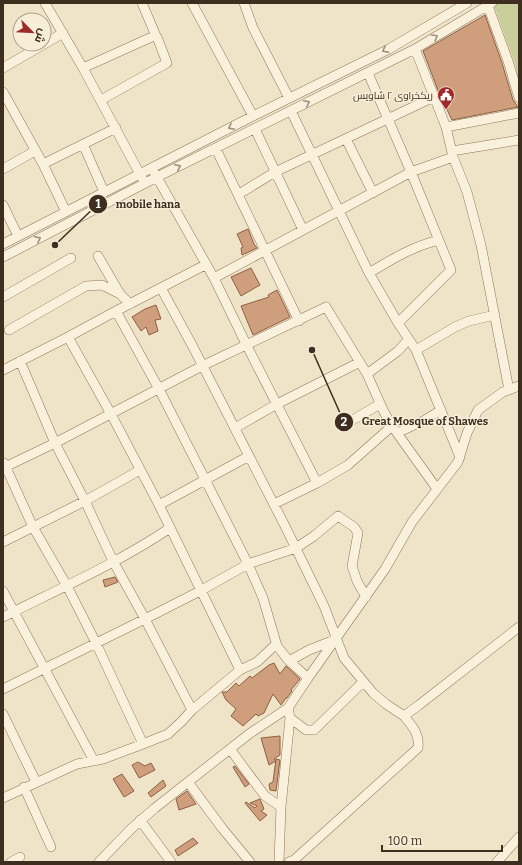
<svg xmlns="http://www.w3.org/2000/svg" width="522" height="865" viewBox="0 0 522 865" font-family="Bitter,Cairo,serif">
<rect width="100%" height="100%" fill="#f0e4c8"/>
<path fill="#c9cf9b" d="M 493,3 L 519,3 L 519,83 L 515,64 Z"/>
<path fill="#cf9f7d" stroke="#8d5f41" d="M 485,15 L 502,63 L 513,100 L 518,107 L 452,120 L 439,93 L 423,51 Z
M 248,229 L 254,244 L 257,248 L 242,255 L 241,248 L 243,247 L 237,234 Z
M 251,268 L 260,285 L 241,296 L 231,277 Z
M 277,290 L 290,317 L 253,335 L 241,306 L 269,297 L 268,295 Z
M 156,305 L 161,319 L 155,320 L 158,331 L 149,335 L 146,327 L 141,331 L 132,317 L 145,309 Z
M 115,577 L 118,582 L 105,587 L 103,580 Z
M 274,663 L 280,674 L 286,666 L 300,679 L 291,690 L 292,691 L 287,698 L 286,698 L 281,705 L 273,694 L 264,713 L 258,716 L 256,714 L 243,726 L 231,716 L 236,709 L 226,700 L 222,692 L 227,692 L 236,683 L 239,686 L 250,676 L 252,678 L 269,665 Z
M 280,736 L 280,755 L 274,759 L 276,761 L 269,765 L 261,738 Z
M 276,759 L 280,760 L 276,791 L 270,790 L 269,784 L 273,782 Z
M 138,762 L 145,766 L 151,763 L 155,770 L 139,778 L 132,765 Z
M 235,766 L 249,784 L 245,787 L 233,767 Z
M 122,774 L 134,791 L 124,797 L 113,779 Z
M 163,780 L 166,786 L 151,797 L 148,793 Z
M 187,791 L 196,804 L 179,810 L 176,799 Z
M 260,799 L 264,809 L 261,811 L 267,815 L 260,821 L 245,803 L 246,802 L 255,808 L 257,806 L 250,803 Z
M 193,838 L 198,843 L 178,856 L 175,850 Z"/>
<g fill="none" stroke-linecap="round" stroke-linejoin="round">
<g stroke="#8d765c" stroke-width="10">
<path id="minor" d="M 45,3 L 83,68 L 142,178
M 142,3 L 156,36
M 192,3 L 253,116
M 244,3 L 253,28 L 289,98
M 488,6 L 508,61 L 519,98
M 415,49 L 446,127 L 453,157 L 467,192 L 481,245 L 509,390
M 3,68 L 63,33
M 83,68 L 154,36 L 157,37 L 167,63 L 101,100
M 368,73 L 411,172 L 451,270 L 398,323
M 3,92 L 43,164 L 66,212
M 291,111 L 369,273 L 398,323 L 416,350 L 460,457
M 446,127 L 519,113
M 255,129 L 303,230
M 346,139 L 373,193
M 83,144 L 104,192
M 216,149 L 299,321
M 452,151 L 519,140
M 43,164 L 116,128
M 3,169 L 35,151
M 154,172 L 214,278 L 246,344 L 317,483
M 239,194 L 275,172 L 434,97
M 3,205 L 18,236
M 3,244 L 253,116 L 389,49 L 467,3
M 98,256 L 120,294
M 3,257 L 157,177 L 415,49 L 492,3
M 369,273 C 394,258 410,248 438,240
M 214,278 L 411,172 L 453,157
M 161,288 L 192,345 L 285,526 L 324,606 L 344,658 L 373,693 L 386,704 L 404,716 L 419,705 L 519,627
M 3,297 L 71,258
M 116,311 L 159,389 L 248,564 L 263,598 L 277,646
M 9,330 L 86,286 L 102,285 L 120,294 L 130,304
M 68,337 L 111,414 L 159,505 L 240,670
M 416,350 L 455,327 L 469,321 L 495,315
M 20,361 L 55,443 L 85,501 L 113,561 L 145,619 L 192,710
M 3,370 L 68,337 L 116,311 L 205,265
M 367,374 L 398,351 L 408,340
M 344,425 L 380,404
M 235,428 L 277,404 L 360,362
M 397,433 L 425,420 L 441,410
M 3,468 L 55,443 L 202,366 L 326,307 L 367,374 L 384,412 L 392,426 L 437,489
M 274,504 L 317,483 L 348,465 L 392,426
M 159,505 L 249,456
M 3,542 L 85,501 L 140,470
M 3,591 L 94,761
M 3,617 C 59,589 118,563 170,528
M 308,678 L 385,569 L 412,522 L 458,462 L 467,433 L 478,410 L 503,392 L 519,386
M 3,689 L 145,619 L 200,591 L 248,564 L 296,548 L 314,536 L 338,516 L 354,527 L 358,533 L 352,566 L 357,581 L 366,597
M 3,714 L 36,782
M 290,718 L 306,730 L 314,730 L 363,682
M 143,744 L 168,734 L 181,722 L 192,710 L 240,670 L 257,662 L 273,647 L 277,646 L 289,661 L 309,650 L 337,639
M 230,749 L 265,796 L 281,807
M 188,782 L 222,828 L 250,862
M 24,787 L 51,847
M 3,798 L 77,764 L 103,759 L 143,744 L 96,643 L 67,586 L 33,527 L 4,463
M 140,820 L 171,862
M 11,862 L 20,857
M 99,862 L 132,828 L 155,808 L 249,734 L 288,708 L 308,678 L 289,661
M 279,862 L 281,807 L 290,718 L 288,708
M 289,862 L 294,860 L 418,748 C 420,734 412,726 404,716
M 497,862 L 519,837"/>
</g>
<use href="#minor" stroke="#faf1dc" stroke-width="9"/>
</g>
<defs><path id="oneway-chevron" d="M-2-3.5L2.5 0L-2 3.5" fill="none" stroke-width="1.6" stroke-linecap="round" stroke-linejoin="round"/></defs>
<g stroke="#9c907e">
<use href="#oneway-chevron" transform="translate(435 37) rotate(-31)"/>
<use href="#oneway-chevron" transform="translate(385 50) rotate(152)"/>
<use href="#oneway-chevron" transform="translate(307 103) rotate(-26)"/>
<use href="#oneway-chevron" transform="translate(231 127) rotate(153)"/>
<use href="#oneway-chevron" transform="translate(178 167) rotate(-26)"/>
<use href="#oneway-chevron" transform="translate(38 239) rotate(-27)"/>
</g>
<defs>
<g id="civic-pin" transform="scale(0.9)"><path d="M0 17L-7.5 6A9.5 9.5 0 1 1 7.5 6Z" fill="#9e2a2b" stroke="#f7eed8"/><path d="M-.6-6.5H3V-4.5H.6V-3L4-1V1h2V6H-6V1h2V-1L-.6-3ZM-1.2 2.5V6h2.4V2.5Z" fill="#fff"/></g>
</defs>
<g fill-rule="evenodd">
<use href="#civic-pin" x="446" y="95"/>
</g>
<g text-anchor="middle" stroke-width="3" stroke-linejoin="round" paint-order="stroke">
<g font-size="10" fill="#3d2e20" stroke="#f7eed8" text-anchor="end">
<text x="433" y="99">ريكخراوى ۲ شاويس</text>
</g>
</g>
<path fill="none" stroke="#3d2e20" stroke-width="1.5" d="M55 245L98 204M312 350L344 422"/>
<g fill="#3d2e20" stroke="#f7eed8" stroke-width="1.5">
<circle cx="55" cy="245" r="4"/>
<circle cx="312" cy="350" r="4"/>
<circle cx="98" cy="204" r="10"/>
<circle cx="344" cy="422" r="10"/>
</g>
<g font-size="12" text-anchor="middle" font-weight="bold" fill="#fff">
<text x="98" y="208">1</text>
<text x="344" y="426">2</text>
</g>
<g font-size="11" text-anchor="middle" font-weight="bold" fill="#3d2e20" stroke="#f7eed8" stroke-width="3" stroke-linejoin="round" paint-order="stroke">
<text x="148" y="208">mobile hana</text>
<text x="425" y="425">Great Mosque of Shawes</text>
</g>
<rect width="522" height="865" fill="none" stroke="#3d2e20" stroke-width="8"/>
<g transform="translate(32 32) rotate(114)"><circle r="19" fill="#f7eed8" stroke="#ada18e"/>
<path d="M0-3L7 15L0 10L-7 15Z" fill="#9e2a2b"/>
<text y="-6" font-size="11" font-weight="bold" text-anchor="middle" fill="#3d2e20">ش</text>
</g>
<path d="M382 845v6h120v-6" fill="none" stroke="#3d2e20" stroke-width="2"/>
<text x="388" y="845" font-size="12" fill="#3d2e20" stroke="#f7eed8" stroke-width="3" paint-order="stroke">100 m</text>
</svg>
